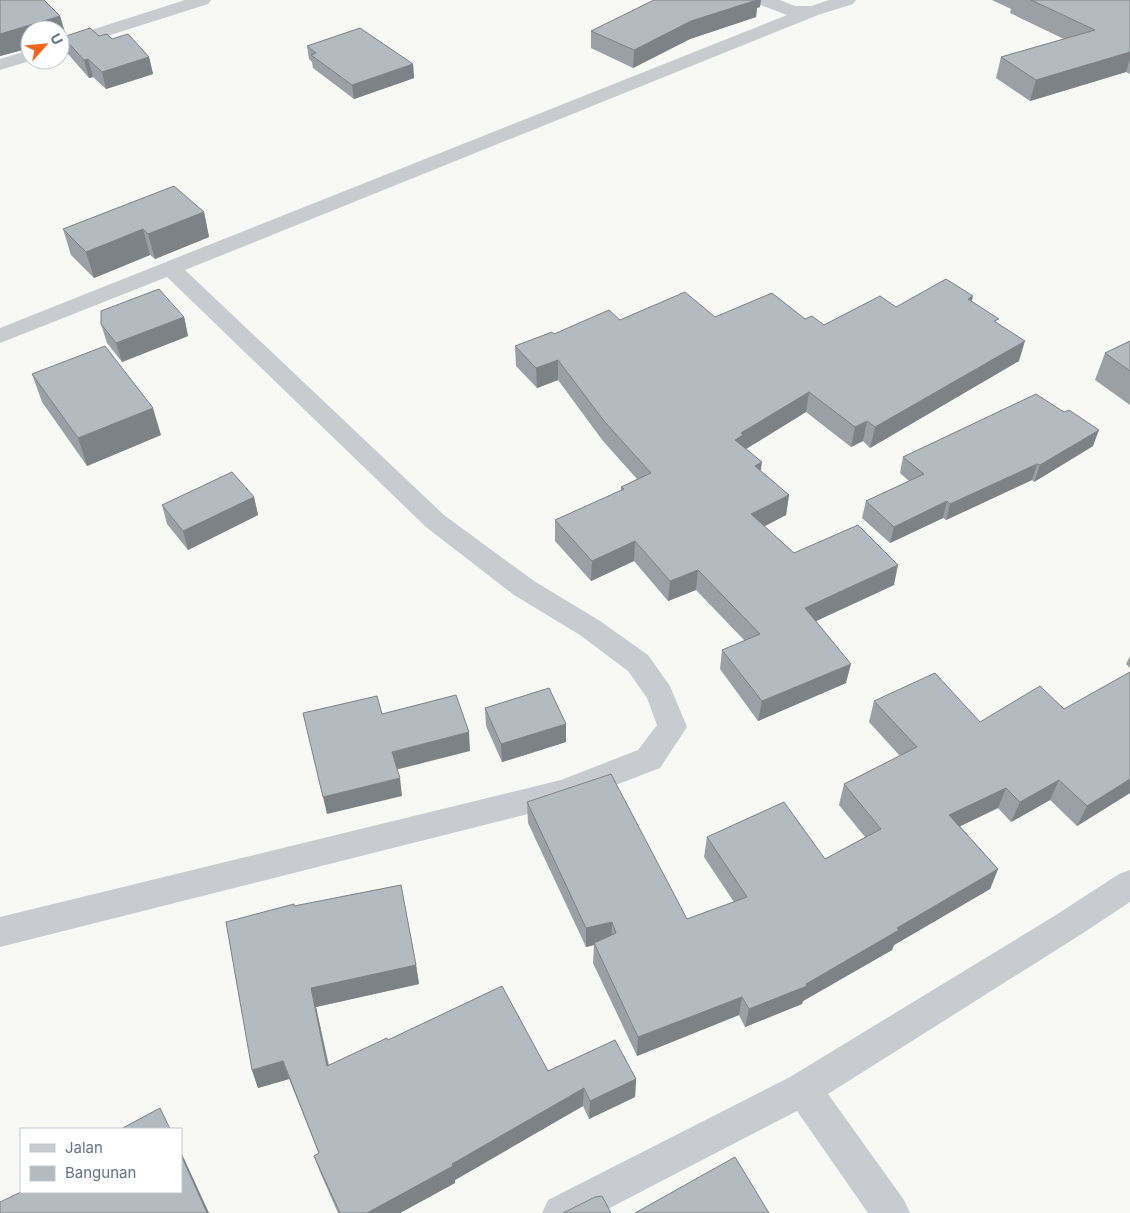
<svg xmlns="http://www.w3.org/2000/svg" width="1130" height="1213" viewBox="0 0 1130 1213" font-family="Inter,sans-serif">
<rect width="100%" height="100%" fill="#f8f8f5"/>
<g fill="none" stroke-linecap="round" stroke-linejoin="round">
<path fill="#c8cbcf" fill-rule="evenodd" d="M 185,0 L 211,0 L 208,4 L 60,51 L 60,40 Z
M 755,0 L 780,0 L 795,6 L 811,6 L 829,0 L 856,0 L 853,4 L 818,15 L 185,270 L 444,515 L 534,581 L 600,621 L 648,655 L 670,686 L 687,727 L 660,768 L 564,805 L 0,947 L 0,917 L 561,780 L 638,750 L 657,725 L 647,698 L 628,671 L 580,635 L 514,595 L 426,527 L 167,277 L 0,343 L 0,328 L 787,15 L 758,4 Z
M 30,50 L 30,60 L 33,60 L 0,70 L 0,59 Z
M 1130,870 L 1130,902 L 1080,935 L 828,1094 L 904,1200 L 910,1213 L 868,1213 L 797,1111 L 600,1213 L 542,1213 L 548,1200 L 790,1077 L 1056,915 L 1119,874 Z"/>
</g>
<path fill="#9aa0a5" d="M 0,0 L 44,0 L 60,16 L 66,36 L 90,28 L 99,36 L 107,34 L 112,39 L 128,34 L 149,57 L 153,74 L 106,89 L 93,77 L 89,78 L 68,54 L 63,37 L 60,38 L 60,30 L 30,30 L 30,48 L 0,56 Z
M 992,0 L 1130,0 L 1130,74 L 1126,72 L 1030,101 L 996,78 L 1001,57 L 1064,39 L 1010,13 L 1011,9 Z
M 760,7 L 757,8 L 756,17 L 690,39 L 633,68 L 591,48 L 591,31 Z
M 307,46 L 413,64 L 414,78 L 354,99 L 313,68 L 312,62 L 309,59 Z
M 204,212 L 209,237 L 155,259 L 150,255 L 94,278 L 71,255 L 63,229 Z
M 972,301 L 998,324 L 1019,361 L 870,448 L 863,441 L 851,447 L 806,412 L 746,449 L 761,471 L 789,495 L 786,515 L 764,526 L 794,553 L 894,585 L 816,621 L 846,683 L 758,721 L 720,669 L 722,650 L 745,641 L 696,590 L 668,601 L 634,561 L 591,581 L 555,541 L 555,520 L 621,491 L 621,487 L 637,479 L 603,441 L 558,380 L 537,388 L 516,366 L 515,346 L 554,334 L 620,320 L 715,317 L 805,319 L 824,325 L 896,307 Z
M 184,317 L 188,336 L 122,362 L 107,343 L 101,324 Z
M 1130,341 L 1130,405 L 1095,380 L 1105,353 Z
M 32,374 L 161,435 L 87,466 L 42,402 Z
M 1093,446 L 1034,482 L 1032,480 L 946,520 L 943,518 L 890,543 L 862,518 L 866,501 L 909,481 L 900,473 L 903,457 Z
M 254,497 L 258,515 L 188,550 L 167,524 L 162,505 Z
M 1130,656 L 1130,668 L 1126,664 Z
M 1130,672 L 1130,793 L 1077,826 L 1050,800 L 1011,822 L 998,808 L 960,826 L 998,869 L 990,889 L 894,945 L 892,950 L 803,1001 L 802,1004 L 745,1027 L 739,1015 L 637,1056 L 593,963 L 594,945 L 586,947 L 528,823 L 527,802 L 687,919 L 734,902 L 704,857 L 707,837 L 825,859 L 865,837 L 839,805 L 844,784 L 900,756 L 869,722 L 874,701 L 980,722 L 1064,709 Z
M 485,708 L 566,724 L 566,742 L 502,762 L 486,726 Z
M 294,906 L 416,965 L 419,984 L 316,1007 L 329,1065 L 388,1040 L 548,1071 L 636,1079 L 635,1097 L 589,1119 L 583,1106 L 455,1180 L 455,1183 L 400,1213 L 338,1213 L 320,1172 L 314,1156 L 319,1154 L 289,1079 L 258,1088 L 252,1070 Z"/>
<path fill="#7d8286" d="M 748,0 L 761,0 L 760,7 L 757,8 L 756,17 L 690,39 L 633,68 L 634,50 L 691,21 Z
M 60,16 L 66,36 L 60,38 L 60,30 L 30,30 L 30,48 L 0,56 L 0,34 Z
M 1130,52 L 1130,59 L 1126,72 L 1030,101 L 1036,80 Z
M 149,57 L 153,74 L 106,89 L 102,72 Z
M 88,59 L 93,77 L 89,78 L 84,60 Z
M 413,64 L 414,78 L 354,99 L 352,85 Z
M 204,212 L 209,237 L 155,259 L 148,234 Z
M 143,229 L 150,255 L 94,278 L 86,252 Z
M 973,296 L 968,316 L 968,299 Z
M 184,317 L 188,336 L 122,362 L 116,343 Z
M 1025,341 L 1019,361 L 870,448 L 875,427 Z
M 558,360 L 558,380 L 537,388 L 536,368 Z
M 809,392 L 806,412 L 741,452 L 735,440 L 741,433 Z
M 153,408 L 161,435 L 87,466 L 78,438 Z
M 867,421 L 863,441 L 851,447 L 855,427 Z
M 1099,430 L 1093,446 L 1034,482 L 1040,465 Z
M 762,462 L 759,482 L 755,466 Z
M 1037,464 L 1032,480 L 946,520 L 950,504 Z
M 789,495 L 786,515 L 748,535 L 751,514 Z
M 254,497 L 258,515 L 188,550 L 183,531 Z
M 947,501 L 943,518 L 890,543 L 894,527 Z
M 635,541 L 634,561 L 591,581 L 592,561 Z
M 898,565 L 894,585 L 801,628 L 805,608 Z
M 698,570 L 696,590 L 668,601 L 670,581 Z
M 851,664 L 846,683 L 758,721 L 762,701 Z
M 566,724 L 566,742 L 502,762 L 501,744 Z
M 469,732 L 470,751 L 395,770 L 392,752 Z
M 400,778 L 402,796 L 327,814 L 323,797 Z
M 1130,779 L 1130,793 L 1077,826 L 1087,806 Z
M 1059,780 L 1050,800 L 1011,822 L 1020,802 Z
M 1006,788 L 998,808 L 942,835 L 949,815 Z
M 998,869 L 990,889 L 894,945 L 892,950 L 803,1001 L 802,1004 L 745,1027 L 749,1009 L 806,984 L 897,928 Z
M 612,922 L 611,941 L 594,943 L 594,945 L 586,947 L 586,928 Z
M 416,965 L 419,984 L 316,1007 L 332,1084 L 327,1066 L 311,988 Z
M 742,997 L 739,1015 L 637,1056 L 638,1037 Z
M 283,1061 L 289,1079 L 258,1088 L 252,1070 Z
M 636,1079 L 635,1097 L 589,1119 L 590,1101 Z
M 584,1088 L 583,1106 L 455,1180 L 455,1183 L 400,1213 L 367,1213 Z
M 181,1152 L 209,1213 L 207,1213 L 181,1155 Z"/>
<path fill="#b3bac0" stroke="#7d8286" d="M 0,0 L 44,0 L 60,16 L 0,34 Z
M 654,0 L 757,0 L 691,21 L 634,50 L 591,31 Z
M 1031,0 L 1130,0 L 1130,52 L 1036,80 L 1001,57 L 1095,30 Z
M 90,28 L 99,36 L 107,34 L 112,39 L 128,34 L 149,57 L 102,72 L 88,59 L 84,60 L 63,37 Z
M 360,28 L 413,64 L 352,85 L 311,55 L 316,53 L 307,46 Z
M 174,186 L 204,212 L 148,234 L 143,229 L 86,252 L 63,229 Z
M 946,279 L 973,296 L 968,299 L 999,319 L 994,321 L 1025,341 L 875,427 L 867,421 L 855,427 L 809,392 L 741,433 L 743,435 L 735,440 L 762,462 L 755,466 L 789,495 L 751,514 L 794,553 L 858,525 L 898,565 L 805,608 L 851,664 L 762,701 L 722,650 L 760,634 L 698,570 L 670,581 L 635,541 L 592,561 L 555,520 L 624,489 L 621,487 L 651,473 L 604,421 L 558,360 L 536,368 L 515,346 L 552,332 L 554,334 L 609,310 L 620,320 L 685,292 L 715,317 L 772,293 L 805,319 L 812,316 L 824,325 L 880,296 L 896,307 Z
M 159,289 L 184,317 L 116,343 L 101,324 L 101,311 Z
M 1130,341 L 1130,371 L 1105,353 Z
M 105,346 L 153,408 L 78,438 L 32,374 Z
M 1036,394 L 1064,412 L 1069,410 L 1099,430 L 1040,465 L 1037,464 L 950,504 L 947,501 L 894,527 L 866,501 L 924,474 L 903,457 Z
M 232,472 L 254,497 L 183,531 L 162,505 Z
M 1130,672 L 1130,779 L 1087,806 L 1059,780 L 1020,802 L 1006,788 L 949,815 L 998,869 L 897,928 L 899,930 L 806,984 L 807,986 L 749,1009 L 742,997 L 638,1037 L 594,943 L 616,933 L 612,922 L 586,928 L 527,802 L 611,774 L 687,919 L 747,897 L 707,837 L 784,802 L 825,859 L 881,829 L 844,784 L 917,747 L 874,701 L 935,673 L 980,722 L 1040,686 L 1064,709 Z
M 549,688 L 566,724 L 501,744 L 485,708 Z
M 456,695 L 469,732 L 392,752 L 400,778 L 323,797 L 303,713 L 377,696 L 382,714 Z
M 401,885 L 416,965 L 311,988 L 327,1066 L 387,1038 L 388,1040 L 502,986 L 548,1071 L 615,1040 L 636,1079 L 590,1101 L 584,1088 L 452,1164 L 453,1166 L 367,1213 L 340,1213 L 314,1156 L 319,1153 L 283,1061 L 252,1070 L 226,922 L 294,904 L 294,906 Z
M 160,1108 L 170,1129 L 121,1129 Z
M 181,1155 L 207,1213 L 0,1213 L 0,1202 L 21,1192 L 181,1192 Z
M 735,1157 L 769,1213 L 635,1213 Z
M 602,1196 L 611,1213 L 563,1213 L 595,1197 Z"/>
<rect x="20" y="1128" width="162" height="65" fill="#ffffff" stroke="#c1c8d0"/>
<rect x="30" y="1144" width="25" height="8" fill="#c8cbcf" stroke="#c1c8d0"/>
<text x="65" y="1153" font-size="15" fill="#647589">Jalan</text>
<rect x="30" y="1166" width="25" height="15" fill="#b3bac0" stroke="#c1c8d0"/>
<text x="65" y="1178" font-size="15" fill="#647589">Bangunan</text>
<g transform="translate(45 45) rotate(63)"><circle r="24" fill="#ffffff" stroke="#c1c8d0"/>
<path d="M0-4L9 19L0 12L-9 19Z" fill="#f56419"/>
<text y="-8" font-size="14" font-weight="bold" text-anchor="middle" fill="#647589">U</text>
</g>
</svg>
